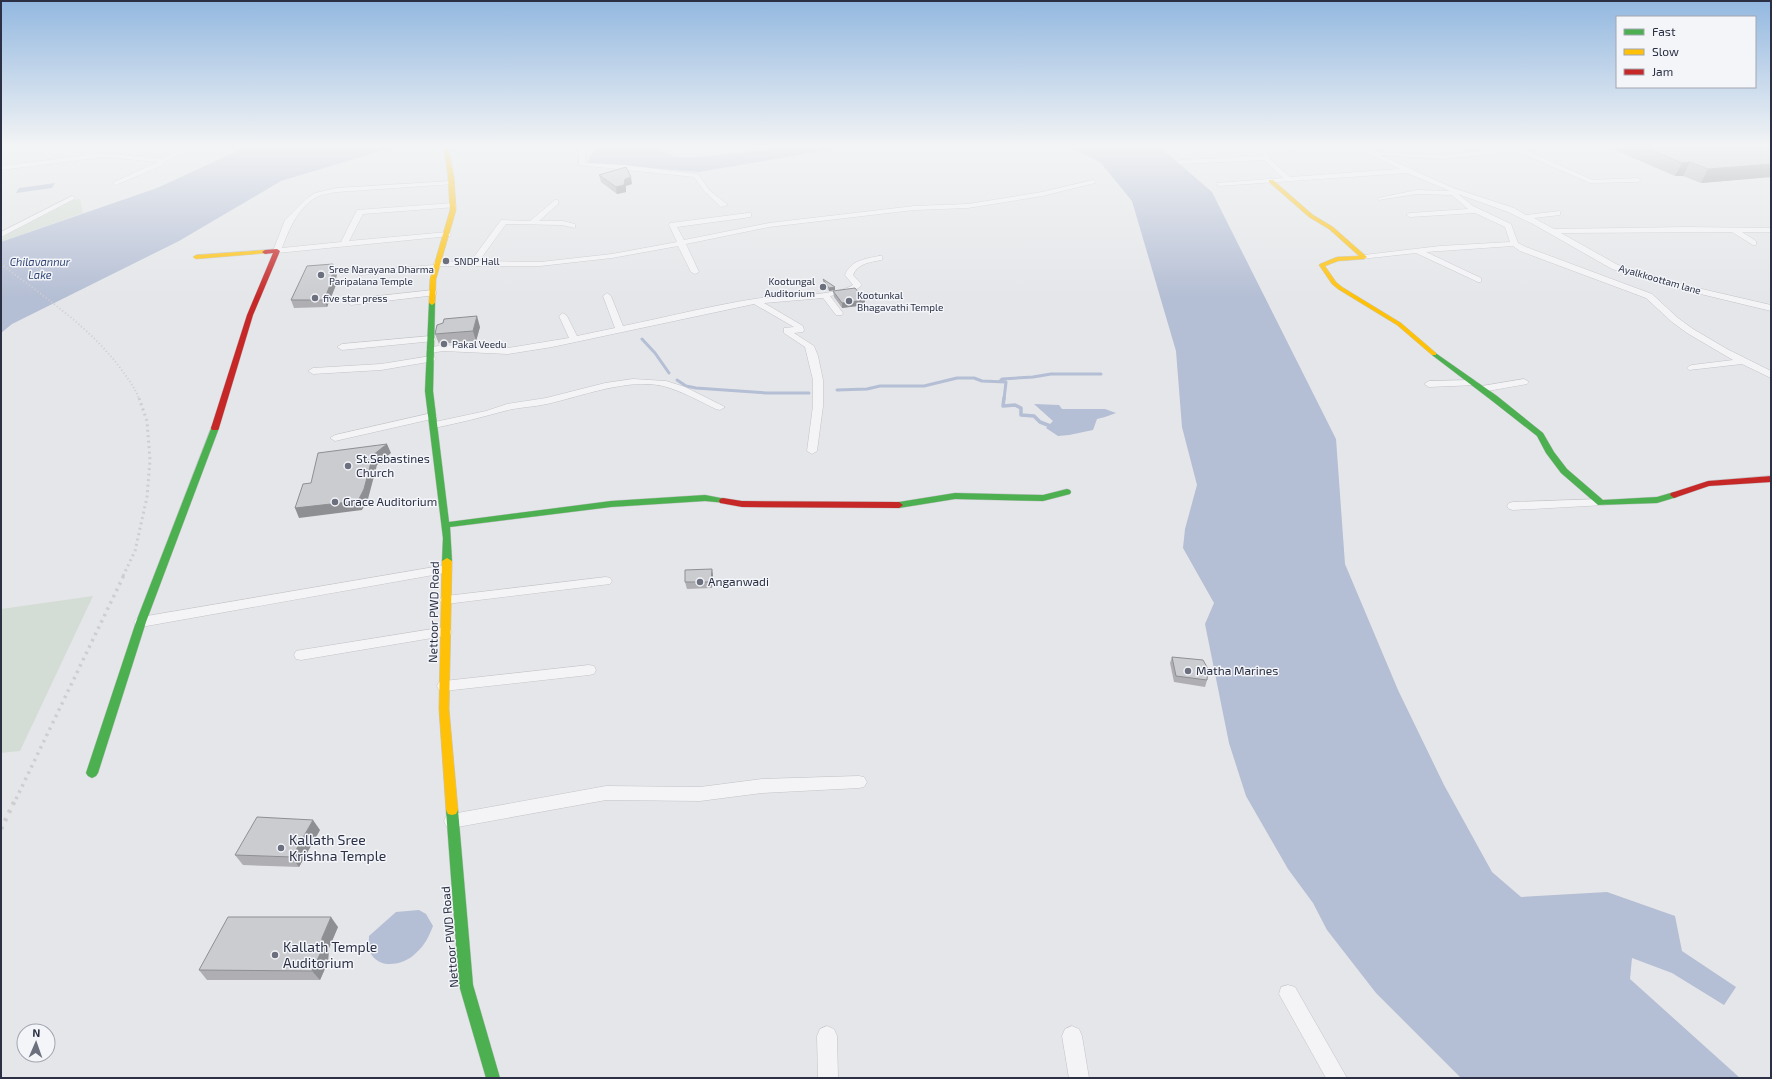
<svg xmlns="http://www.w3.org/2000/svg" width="1772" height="1079" viewBox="0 0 1772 1079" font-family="'Exo 2',sans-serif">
<rect width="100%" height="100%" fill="#e5e6e9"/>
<path fill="#d4ddd5" d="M 80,199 L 83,213 L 1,242 L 1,240 L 6,235 L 72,200 Z
M 93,596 L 20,751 L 1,753 L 1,609 Z"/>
<path fill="#b4bed4" d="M 246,147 L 394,147 L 281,181 L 179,241 L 12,324 L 1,333 L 1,242 L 157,188 Z
M 596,147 L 656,147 L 674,157 L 700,157 L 768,150 L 779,147 L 846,147 L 699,172 L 587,163 Z
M 1069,147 L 1160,147 L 1212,192 L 1336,439 L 1345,564 L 1398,690 L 1444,785 L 1492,872 L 1521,897 L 1607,892 L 1675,916 L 1682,951 L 1736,987 L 1724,1005 L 1672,973 L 1632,958 L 1630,979 L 1740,1078 L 1461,1078 L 1376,993 L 1327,930 L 1313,903 L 1288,869 L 1246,796 L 1229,743 L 1205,624 L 1214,603 L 1183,548 L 1185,529 L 1197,485 L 1182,427 L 1176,351 L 1132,201 L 1100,162 Z
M 55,183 L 52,188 L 16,193 L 19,188 Z
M 1034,404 L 1059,405 L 1062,409 L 1105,409 L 1116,413 L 1105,417 L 1097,419 L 1093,430 L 1069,435 L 1058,436 L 1046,428 L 1053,421 Z
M 419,910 L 426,914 L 433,926 C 429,936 425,945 417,952 C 405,965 379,971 370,952 C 368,948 369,941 369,936 L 396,912 Z"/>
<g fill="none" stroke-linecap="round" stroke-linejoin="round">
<path stroke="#b4bed4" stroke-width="3" d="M 642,339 L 655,353 L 669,373
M 677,380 L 686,386 L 696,388 L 767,393 L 809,393
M 1000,381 L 1002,379 L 1033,377 L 1051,374 L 1101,374
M 837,390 L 867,389 L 880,386 L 924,386 L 957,378 L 974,378 L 982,381 L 1006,382 L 1004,399"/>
<path stroke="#b4bed4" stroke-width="3.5" d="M 1004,398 L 1003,406 L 1015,405 L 1021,408 L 1021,415 L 1034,416 L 1040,422 L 1053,427"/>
<g stroke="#c3c4c7" stroke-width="1">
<path id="street" d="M 1,147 L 8,147 L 1,149 Z
M 187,147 L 195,147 L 164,162 L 161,166 L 116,185 L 113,183 L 114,182 L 158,162 L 104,157 L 1,170 L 1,166 L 104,153 L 161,159 Z
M 579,147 L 585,147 L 585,163 L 624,165 L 698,174 L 709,190 L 728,205 L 721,207 L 705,192 L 694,177 L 579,165 Z
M 1247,147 L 1302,147 L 1299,149 L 1266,151 L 1270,156 L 1269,158 L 1290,177 L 1400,169 L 1355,147 L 1362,147 L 1373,152 L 1442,155 L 1520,147 L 1538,147 L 1537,148 L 1525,150 L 1593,180 L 1638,178 L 1641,180 L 1638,182 L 1590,183 L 1517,151 L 1442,159 L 1380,155 L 1453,188 L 1514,208 L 1526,215 L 1560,211 L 1560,215 L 1534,218 L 1554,229 L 1686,227 L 1771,228 L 1771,232 L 1742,232 L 1756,241 L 1756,245 L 1753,245 L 1732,232 L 1561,233 L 1618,265 L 1689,286 L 1771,305 L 1771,311 L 1684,290 L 1612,269 L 1533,224 L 1508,212 L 1458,194 L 1473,206 L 1511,224 L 1518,243 L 1526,247 L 1652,294 L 1678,318 L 1693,329 L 1727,349 L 1771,371 L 1771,378 L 1742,364 L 1689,370 L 1687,368 L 1689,366 L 1692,365 L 1733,360 L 1687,333 L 1672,322 L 1646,298 L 1520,251 L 1513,246 L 1426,252 L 1481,278 L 1481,282 L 1478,282 L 1416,253 L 1361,259 L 1360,257 L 1364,255 L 1440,246 L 1510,242 L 1505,227 L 1475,213 L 1410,217 L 1406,215 L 1410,213 L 1468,209 L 1452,195 L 1417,194 L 1378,200 L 1378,198 L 1417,190 L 1450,191 L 1407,173 L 1219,186 L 1216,184 L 1217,183 L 1283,178 L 1264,160 L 1180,164 L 1177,162 L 1180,160 L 1264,156 L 1260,152 Z
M 1093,180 L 1095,181 L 1095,183 L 1042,196 L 968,208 L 914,210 L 769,227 L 686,244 L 699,272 L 695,274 L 691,272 L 678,246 L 612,258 L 540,266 L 440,266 L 439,269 L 436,269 L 360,275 L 356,273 L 360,271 L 434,265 L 434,262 L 437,262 L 471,261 L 501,220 L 530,221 L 555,200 L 558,200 L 558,204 L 539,221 L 563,221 L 575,224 L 575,228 L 562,225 L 506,224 L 479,261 L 540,262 L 612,254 L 677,242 L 669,225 L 670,223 L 748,213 L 751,213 L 751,217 L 677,227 L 684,240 L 769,223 L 914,206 L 968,204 L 1042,192 Z
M 452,181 L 454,182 L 454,184 L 337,192 C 331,193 324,194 319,196 C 299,205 289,229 282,248 L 341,242 L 357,210 L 453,203 L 457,205 L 456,207 L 363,214 L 349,241 L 447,232 L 451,234 L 450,236 L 277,253 L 273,251 L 285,220 L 306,199 L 315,193 L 337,188 Z
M 72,196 L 74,197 L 74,199 L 1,237 L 1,232 Z
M 879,256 L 882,256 L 882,260 C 871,262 858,263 853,275 L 862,285 C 854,293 841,294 830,296 L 843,313 L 842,315 L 836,315 L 823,298 L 764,303 L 803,326 L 804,330 L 803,332 L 794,333 L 814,346 L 818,356 L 823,380 L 823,406 L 817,451 L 812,454 L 807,451 L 813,406 L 813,380 L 805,347 L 784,333 L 784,328 L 794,327 L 754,304 L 552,347 L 508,354 L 443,351 L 431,353 L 426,350 L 428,348 L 443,345 L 508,348 L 569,338 L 559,316 L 563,313 L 567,316 L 577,336 L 615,328 L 603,296 L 607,293 L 611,296 L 623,326 C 667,317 710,306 754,299 C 779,295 834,297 853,285 L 845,275 C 851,260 865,259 879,256 Z
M 433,290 L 436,291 L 436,295 L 351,305 L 347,302 L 351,299 Z
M 431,336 L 436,339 L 434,341 L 342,350 L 337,347 L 342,344 Z
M 431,356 L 434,357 L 436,359 L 434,361 L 381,370 L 313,374 L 308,371 L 313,368 L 381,364 Z
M 633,379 L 666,381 L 685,387 L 725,407 L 720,410 L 716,409 C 699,401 682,391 663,386 C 628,378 582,396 547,404 C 534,407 521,407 508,410 C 483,417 459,423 434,428 L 429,425 L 430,423 L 486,411 L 507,404 L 546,398 L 605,383 Z
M 1524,379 L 1529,382 L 1527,384 L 1482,392 L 1477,389 L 1482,386 Z
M 1473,380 L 1476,381 L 1478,383 L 1476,385 L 1429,387 L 1424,384 L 1429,381 Z
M 432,413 L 437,416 L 436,418 L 335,441 L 330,438 L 335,435 Z
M 1601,499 L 1605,501 L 1607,503 L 1605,505 L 1513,510 L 1509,509 L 1507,506 L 1509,503 L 1513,502 Z
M 446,565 L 450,566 L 452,569 L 450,572 L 141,627 L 136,625 L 134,622 L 136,619 L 141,617 Z
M 606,577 L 610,578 L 612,581 L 610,584 L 446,604 L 441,603 L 440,600 L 441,597 L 446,596 Z
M 445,627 L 450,629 L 452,632 L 450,635 L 301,660 L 296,659 L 294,655 L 296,651 L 301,650 Z
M 589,665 L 594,666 L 596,670 L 594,674 L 589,675 L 444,691 L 439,690 L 437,686 L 439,682 L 444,681 Z
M 859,776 L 864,777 L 867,782 L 864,787 L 859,788 L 762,793 L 700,801 L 606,800 L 452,828 L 446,826 L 444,821 L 446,816 L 452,814 L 606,786 L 700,787 L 762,779 Z
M 1288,985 L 1295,987 L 1347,1078 L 1326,1078 L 1279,994 L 1281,987 Z
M 827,1026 L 834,1029 L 837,1036 L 838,1078 L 818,1078 L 817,1036 L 820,1029 Z
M 1072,1026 L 1079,1029 L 1082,1036 L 1089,1078 L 1069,1078 L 1062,1036 L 1065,1029 Z"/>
</g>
<g stroke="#c3c4c7" stroke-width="1">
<path id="fast" d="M 432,301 L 435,303 L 433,391 L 449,522 L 611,501 L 705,495 L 726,499 L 727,501 L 726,503 L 705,501 L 611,507 L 450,527 L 452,561 L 447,564 L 444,563 L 442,561 L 443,538 L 425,391 L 429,303 Z
M 1434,352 L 1497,396 L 1543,433 L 1554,452 L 1567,469 L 1603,500 L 1657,497 L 1674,492 L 1678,495 L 1677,497 L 1657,503 L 1598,505 L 1561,473 L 1546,453 L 1537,436 L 1491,400 L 1432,355 L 1432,353 Z
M 212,426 L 218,426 L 219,428 L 146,622 L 98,773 L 96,776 L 92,778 L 88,776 L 86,773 L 136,622 Z
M 1067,489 L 1070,490 L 1071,492 L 1070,494 L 1043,501 L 955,499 L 899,508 L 895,505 L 899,502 L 955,493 L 1043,495 Z
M 452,805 L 456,806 L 458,810 L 473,985 L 500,1078 L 486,1078 L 459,985 L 446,810 L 448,806 Z"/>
</g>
<g stroke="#c3c4c7" stroke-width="1">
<path id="slow" d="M 444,147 L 448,147 L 454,177 L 456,210 L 436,279 L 435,303 L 432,305 L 429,303 L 430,279 L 450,210 L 448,177 Z
M 1269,180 L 1273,180 L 1313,215 L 1333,227 L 1367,257 L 1364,259 L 1338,261 L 1325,266 L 1336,282 L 1342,287 L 1401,323 L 1436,353 L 1436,355 L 1432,355 L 1397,325 L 1338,289 L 1332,284 L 1319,265 L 1320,264 L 1337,257 L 1359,256 L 1329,229 L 1309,217 L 1269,182 Z
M 265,250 L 267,251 L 267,253 L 196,259 L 193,257 L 196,255 Z
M 447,558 L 452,561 L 449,709 L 458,810 L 456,814 L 452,815 L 448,814 L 446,810 L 439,709 L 442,561 Z"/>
</g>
<g stroke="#c3c4c7" stroke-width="1">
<path id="jam" d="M 277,249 L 280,251 L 253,315 L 219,428 L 218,430 L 212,430 L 211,428 L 247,315 L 273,253 L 265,254 L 262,252 L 265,250 Z
M 1771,476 L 1771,482 L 1709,486 L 1674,498 L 1670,495 L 1671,493 L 1708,481 Z
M 723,498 L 742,501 L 899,502 L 903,505 L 899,508 L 742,507 L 720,503 L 719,501 L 720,499 Z"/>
</g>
<use href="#street" fill="#f4f4f6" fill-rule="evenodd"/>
<use href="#fast" fill="#4caf50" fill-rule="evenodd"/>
<use href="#slow" fill="#ffc107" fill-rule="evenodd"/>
<use href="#jam" fill="#c62828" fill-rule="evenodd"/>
<path stroke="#ceced1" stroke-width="2" stroke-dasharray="1 2.5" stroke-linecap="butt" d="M 1,264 C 45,298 94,329 126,376 C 131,383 136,390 139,399"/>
<path stroke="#ceced1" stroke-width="3" stroke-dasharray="2 3.5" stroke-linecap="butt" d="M 123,576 L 135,551 L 147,497 L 150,460 L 147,421 L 139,398"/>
<path stroke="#ceced1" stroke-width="3.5" stroke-dasharray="2.5 4.5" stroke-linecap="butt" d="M 16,799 L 124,575"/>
<path stroke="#ceced1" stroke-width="4.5" stroke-dasharray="3 6" stroke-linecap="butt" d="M 1,829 L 16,798"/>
</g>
<path fill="#afafb3" d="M 1617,147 L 1771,147 L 1771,177 L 1701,183 L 1683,176 L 1675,176 L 1615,150 Z
M 599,175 L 632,184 L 626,186 L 626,192 L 617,194 L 601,182 Z
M 333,264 L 334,267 L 335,266 L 337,274 L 335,283 L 336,285 L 327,307 L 294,308 L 291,300 Z
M 823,279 L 835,290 L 829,291 L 823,282 Z
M 833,291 L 865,305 L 842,308 L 834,297 Z
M 480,327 L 476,341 L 439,344 L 435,334 Z
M 713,575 L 712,588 L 687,589 L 685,582 Z
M 1172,657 L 1207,680 L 1205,687 L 1174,682 L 1170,663 Z
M 320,830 L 299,867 L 243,865 L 235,855 Z
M 338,927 L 329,948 L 328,962 L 320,980 L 207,980 L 199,970 Z"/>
<path fill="#8e8f92" d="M 1690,162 L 1683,176 L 1675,176 L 1682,163 Z
M 1771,164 L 1771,177 L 1701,183 L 1708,169 Z
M 631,177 L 632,184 L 626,186 L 626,192 L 617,194 L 616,187 L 625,179 Z
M 333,264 L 334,268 L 335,266 L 337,274 L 335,283 L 336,285 L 327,307 L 324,300 L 331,278 L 332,267 Z
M 835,287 L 835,290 L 829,291 L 829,288 Z
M 865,300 L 865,305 L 842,308 L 842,303 Z
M 477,316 L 480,327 L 476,341 L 473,331 Z
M 387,444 L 391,453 L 377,465 L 368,499 L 362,510 L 299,518 L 295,508 L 373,455 Z
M 712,569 L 713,575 L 712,588 L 711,582 Z
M 313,820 L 320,830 L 299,867 L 292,857 Z
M 331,917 L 338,927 L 329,948 L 328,962 L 320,980 L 312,971 L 322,938 Z"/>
<path fill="#cbccd0" stroke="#8e8f92" d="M 1644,147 L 1771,147 L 1771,164 L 1708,169 L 1690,162 L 1682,163 Z
M 626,167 L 631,177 L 625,179 L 624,185 L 616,187 L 599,175 Z
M 333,264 L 332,267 L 335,266 L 331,278 L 333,278 L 324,300 L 291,300 L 307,266 Z
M 823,279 L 835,287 L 829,288 Z
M 855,288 L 865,300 L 842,303 L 833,291 Z
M 477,316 L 473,331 L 435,334 L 437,325 L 443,323 L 444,319 Z
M 387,444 L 373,455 L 364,489 L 358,501 L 295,508 L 303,484 L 311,483 L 318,453 Z
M 712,569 L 711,582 L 685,582 L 685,570 Z
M 1172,657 L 1203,660 L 1208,669 L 1207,680 L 1176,676 Z
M 257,817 L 313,820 L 292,857 L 235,855 Z
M 228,917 L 331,917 L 322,938 L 321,952 L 312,971 L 199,970 Z"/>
<linearGradient id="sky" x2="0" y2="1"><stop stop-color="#93b8e0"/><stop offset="0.49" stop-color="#f3f4f5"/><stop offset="1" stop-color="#f3f4f5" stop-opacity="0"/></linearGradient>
<rect width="1772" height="298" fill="url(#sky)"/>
<g fill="#6c707e" stroke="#f3f5f9" stroke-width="1.5">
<circle cx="446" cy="261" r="4"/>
<circle cx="321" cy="275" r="4"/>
<circle cx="823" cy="287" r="4"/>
<circle cx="315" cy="298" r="4"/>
<circle cx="849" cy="301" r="4"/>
<circle cx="444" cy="344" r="4"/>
<circle cx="348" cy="466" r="4"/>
<circle cx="335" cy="502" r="4"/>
<circle cx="700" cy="582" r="4"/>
<circle cx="1188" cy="671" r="4"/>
<circle cx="281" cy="848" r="4"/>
<circle cx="275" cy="955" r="4"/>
</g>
<g text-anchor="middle" stroke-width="3" stroke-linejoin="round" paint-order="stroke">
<g font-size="10" fill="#2b3044" stroke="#f3f5f9" text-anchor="start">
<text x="454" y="265">SNDP Hall</text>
<text x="329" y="273">Sree Narayana Dharma<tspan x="329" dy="12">Paripalana Temple</tspan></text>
<text x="815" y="285" text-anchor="end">Kootungal<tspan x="815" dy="12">Auditorium</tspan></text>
<text x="857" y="299">Kootunkal<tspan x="857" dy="12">Bhagavathi Temple</tspan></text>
<text x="323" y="302">five star press</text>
<text x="452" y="348">Pakal Veedu</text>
</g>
<g font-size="10" fill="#2b3044" stroke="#f3f5f9">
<text transform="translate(1660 279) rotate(16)" y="4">Ayalkkoottam lane</text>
</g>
<g font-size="11" font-style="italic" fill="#344878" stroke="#f3f5f9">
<text x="40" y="266">Chilavannur<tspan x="40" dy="13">Lake</tspan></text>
</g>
<g font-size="12" fill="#2b3044" stroke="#f3f5f9" text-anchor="start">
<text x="356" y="463">St.Sebastines<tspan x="356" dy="14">Church</tspan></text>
<text x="343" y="506">Grace Auditorium</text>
<text x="708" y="586">Anganwadi</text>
<text x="1196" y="675">Matha Marines</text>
</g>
<g font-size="12" fill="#2b3044" stroke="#f3f5f9">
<text transform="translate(434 612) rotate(-89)" y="4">Nettoor PWD Road</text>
<text transform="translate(450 937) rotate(-95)" y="4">Nettoor PWD Road</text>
</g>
<g font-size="14" fill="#2b3044" stroke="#f3f5f9" text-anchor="start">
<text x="289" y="845">Kallath Sree<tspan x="289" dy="16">Krishna Temple</tspan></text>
<text x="283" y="952">Kallath Temple<tspan x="283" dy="16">Auditorium</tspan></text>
</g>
</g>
<rect width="1772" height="1079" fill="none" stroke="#2b3044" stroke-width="4"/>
<rect x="1616" y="16" width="140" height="72" fill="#f3f5f9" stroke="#a3a6b1"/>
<rect x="1624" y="29" width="20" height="6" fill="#4caf50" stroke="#a3a6b1"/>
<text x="1652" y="36" font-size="12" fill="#2b3044">Fast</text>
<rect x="1624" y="49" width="20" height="6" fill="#ffc107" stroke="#a3a6b1"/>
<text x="1652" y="56" font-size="12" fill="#2b3044">Slow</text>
<rect x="1624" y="69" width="20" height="6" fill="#c62828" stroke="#a3a6b1"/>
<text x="1652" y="76" font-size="12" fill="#2b3044">Jam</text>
<g transform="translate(36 1043) rotate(2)"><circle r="19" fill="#f3f5f9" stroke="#a3a6b1"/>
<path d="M0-3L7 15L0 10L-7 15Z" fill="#6c707e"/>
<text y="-6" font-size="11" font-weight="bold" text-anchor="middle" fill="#2b3044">N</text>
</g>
</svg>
